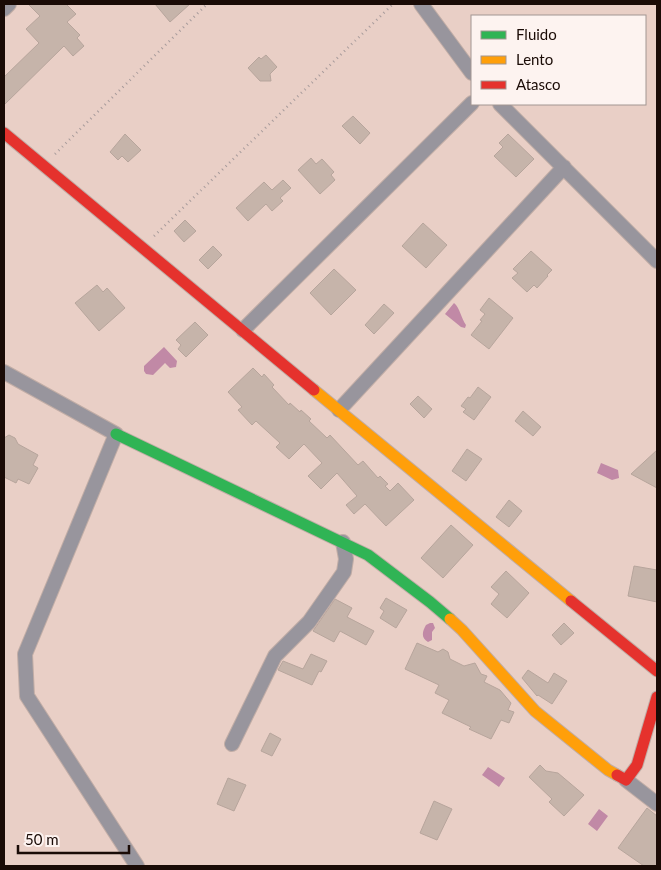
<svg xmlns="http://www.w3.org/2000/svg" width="661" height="870" viewBox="0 0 661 870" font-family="Lato,sans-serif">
<rect width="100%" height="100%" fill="#e9cfc6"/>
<path fill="#c189a6" d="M 454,303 C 460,308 461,318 466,325 L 465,328 L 461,327 L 445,314 Z
M 164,347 L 177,361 L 176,367 L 170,368 L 165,363 L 153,375 L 146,374 L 144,371 L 144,366 Z
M 601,463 L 618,470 L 619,478 L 612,480 L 597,473 Z
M 430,623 L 433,623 L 435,628 L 432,632 L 432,640 L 428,642 C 421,638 422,632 426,625 Z
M 488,767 L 505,778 L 499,787 L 482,775 Z
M 599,809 L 608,816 L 597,831 L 588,824 Z"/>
<path fill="#c6b4aa" stroke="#b7a59c" d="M 28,4 L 66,4 L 76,14 L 67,22 L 80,35 L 77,38 L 84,46 L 73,56 L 64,46 L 4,105 L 4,77 L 39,43 L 26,29 L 40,16 Z
M 155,4 L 190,4 L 170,22 Z
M 266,55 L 277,67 L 270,74 L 271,81 L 260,81 L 248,68 L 259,57 L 261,59 Z
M 353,116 L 370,133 L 360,144 L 342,126 Z
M 125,134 L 141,150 L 128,162 L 122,156 L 118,160 L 110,152 Z
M 508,134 L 534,159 L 516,177 L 494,156 L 503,147 L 499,143 Z
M 311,158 L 316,164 L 322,159 L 334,172 L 331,175 L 335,180 L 320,194 L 298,170 Z
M 283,180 L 291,188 L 280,198 L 283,201 L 272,211 L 266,204 L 248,221 L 236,208 L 264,182 L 272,190 Z
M 185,220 L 196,231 L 184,242 L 174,231 Z
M 423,223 L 447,245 L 426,268 L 402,246 Z
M 213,246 L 222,255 L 208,269 L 199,260 Z
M 531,251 L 552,270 L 547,275 L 548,276 L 537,288 L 534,285 L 527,292 L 512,278 L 518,273 L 513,269 Z
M 334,269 L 356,290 L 331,315 L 310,293 Z
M 97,285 L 103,292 L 107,288 L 125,308 L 99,331 L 75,303 Z
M 489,298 L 513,318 L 489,349 L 471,335 L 482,321 L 480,320 L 485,314 L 480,310 Z
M 384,304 L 394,313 L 374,334 L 365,325 Z
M 195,322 L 208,335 L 186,357 L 178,349 L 181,345 L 176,340 Z
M 253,368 L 262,377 L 264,374 L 274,385 L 272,387 L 289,405 L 290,403 L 300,412 L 301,410 L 311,419 L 309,421 L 327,438 L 330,435 L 358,465 L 363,461 L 378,478 L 380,476 L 388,484 L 385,486 L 390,491 L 398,483 L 414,500 L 386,526 L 365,504 L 354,514 L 346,505 L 357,496 L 337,473 L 321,489 L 308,476 L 322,463 L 304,444 L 289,459 L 276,447 L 280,443 L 256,421 L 252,425 L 238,410 L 242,407 L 228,392 Z
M 478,387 L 491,397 L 474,420 L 463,412 L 466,409 L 461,406 L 468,397 L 470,398 Z
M 418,396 L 432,409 L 424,418 L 410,404 Z
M 523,411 L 541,427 L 533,436 L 515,421 Z
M 9,435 L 15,438 L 18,444 L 38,455 L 33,465 L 38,468 L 29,484 L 18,479 L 16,483 L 4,477 L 4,438 Z
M 467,449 L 482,459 L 466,481 L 452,471 Z
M 657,450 L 657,488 L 631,474 Z
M 509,500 L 522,511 L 509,527 L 496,517 Z
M 451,525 L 473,545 L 443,578 L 421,558 Z
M 634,566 L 657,570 L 657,602 L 628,596 Z
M 506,571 L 529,593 L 507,618 L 491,604 L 499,594 L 491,587 Z
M 386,598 L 407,610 L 396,628 L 380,618 L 384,611 L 380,608 Z
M 335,599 L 352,608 L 347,617 L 374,631 L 366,645 L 340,631 L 334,642 L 313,631 Z
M 564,623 L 574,633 L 561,645 L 552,635 Z
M 417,643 L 438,652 L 443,649 L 448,652 L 450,659 L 464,666 L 475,663 L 481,674 L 487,676 L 484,682 L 500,690 L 511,703 L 508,710 L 514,712 L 509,723 L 501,720 L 491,739 L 469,729 L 471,727 L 442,713 L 449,700 L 435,693 L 439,685 L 405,669 Z
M 311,654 L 327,661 L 321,672 L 319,671 L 312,685 L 278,670 L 283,661 L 303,669 Z
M 528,670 L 548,683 L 554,673 L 567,681 L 552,704 L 538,695 L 537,696 L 522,678 Z
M 270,733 L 281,739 L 272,756 L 261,751 Z
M 540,765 L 546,771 L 558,773 L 584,795 L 564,816 L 549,802 L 552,799 L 529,777 Z
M 228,778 L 246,785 L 234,811 L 217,804 Z
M 434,801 L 452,809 L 437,840 L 420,833 Z
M 647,808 L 657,816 L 657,866 L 644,866 L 618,848 Z"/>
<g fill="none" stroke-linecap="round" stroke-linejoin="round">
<g stroke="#c1ada6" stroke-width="16">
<path id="street" d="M 421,4 L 472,73
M 4,9 L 9,4
M 500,104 L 657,261
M 243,330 L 472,103
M 4,372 L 116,434 L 25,654 L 27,696 L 137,866
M 339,410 L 564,167
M 232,744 L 275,656 L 309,622 L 344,572 L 346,559 L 343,542
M 626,780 L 657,804"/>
</g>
<g stroke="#c1ada6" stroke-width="13">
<path id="fast" d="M 116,434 L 368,555 L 430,602 L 450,619"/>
</g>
<g stroke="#c1ada6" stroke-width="13">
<path id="slow" d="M 314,390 L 571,601
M 450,619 L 462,630 L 535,711 L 608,770 L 617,775"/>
</g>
<g stroke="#c1ada6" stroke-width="13">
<path id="jam" d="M 4,133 L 314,390
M 571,601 L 657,671
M 617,775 L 626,780 L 637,765 L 657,697"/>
</g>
<path stroke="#a79b9b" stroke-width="2.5" stroke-dasharray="1 4" stroke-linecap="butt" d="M 55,154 L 207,4
M 154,236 L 393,4"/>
<use href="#street" stroke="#98959d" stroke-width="14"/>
<use href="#fast" stroke="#30b455" stroke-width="11"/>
<use href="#slow" stroke="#ff9f0a" stroke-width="11"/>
<use href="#jam" stroke="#e5322d" stroke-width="11"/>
</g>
<rect width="661" height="870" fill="none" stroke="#1a0b06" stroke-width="10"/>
<rect x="471" y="15" width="175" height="90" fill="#fdf3f0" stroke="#a29692"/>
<rect x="481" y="31" width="25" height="8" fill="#30b455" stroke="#a29692"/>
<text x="516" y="40" font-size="15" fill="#1a0b06">Fluido</text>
<rect x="481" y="56" width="25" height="8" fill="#ff9f0a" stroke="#a29692"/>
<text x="516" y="65" font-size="15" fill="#1a0b06">Lento</text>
<rect x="481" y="81" width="25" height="8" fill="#e5322d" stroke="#a29692"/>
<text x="516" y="90" font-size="15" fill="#1a0b06">Atasco</text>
<path d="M18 845v8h111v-8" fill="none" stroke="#1a0b06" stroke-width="2.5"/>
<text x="25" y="845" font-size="15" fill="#1a0b06" stroke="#fdf3f0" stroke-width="4" paint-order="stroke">50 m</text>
</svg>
